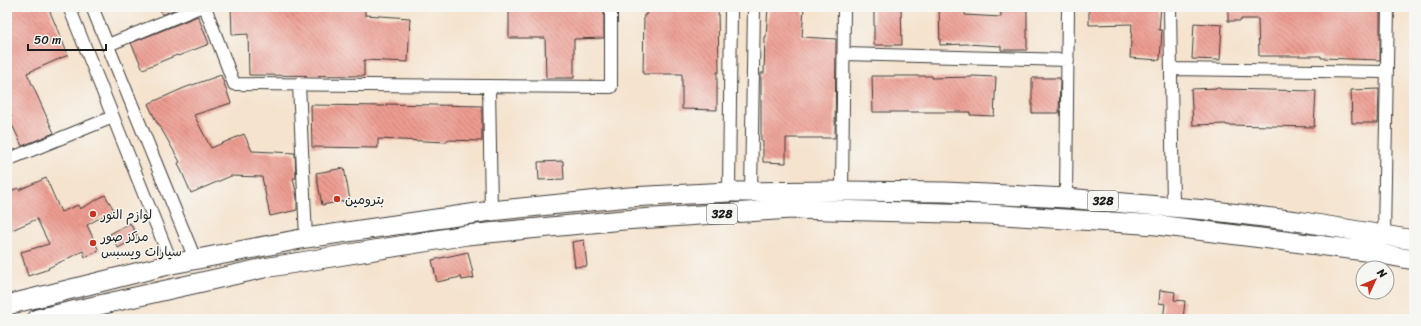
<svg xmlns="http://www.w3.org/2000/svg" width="1421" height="326" viewBox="0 0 1421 326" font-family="Sriracha,'Playpen Sans Arabic',sans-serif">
<defs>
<pattern id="building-back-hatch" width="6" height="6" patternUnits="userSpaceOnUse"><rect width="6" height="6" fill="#ed9c91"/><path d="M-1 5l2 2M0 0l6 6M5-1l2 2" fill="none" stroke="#bf7e76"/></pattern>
</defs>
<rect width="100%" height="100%" fill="#f6f6f2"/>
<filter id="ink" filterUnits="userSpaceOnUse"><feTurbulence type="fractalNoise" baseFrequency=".025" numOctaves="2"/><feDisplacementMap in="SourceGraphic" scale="8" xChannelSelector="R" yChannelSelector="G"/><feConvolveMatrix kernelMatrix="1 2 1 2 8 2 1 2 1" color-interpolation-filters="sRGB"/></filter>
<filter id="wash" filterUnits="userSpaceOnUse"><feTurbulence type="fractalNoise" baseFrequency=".012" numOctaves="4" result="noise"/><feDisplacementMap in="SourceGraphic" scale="16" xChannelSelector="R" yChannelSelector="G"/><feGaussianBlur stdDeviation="0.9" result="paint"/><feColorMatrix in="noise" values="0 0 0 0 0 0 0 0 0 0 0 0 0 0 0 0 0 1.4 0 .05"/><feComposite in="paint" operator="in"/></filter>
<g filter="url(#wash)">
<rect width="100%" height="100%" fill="#f5e3ce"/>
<g id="blocks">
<path fill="url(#building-back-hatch)" d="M 7,7 L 48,7 L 68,55 L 27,73 L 54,133 L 22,146 L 9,118 L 12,117 L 7,107 Z
M 159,7 L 180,7 L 162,15 Z
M 231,7 L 365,7 L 365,15 L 410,18 L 408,62 L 364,60 L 364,76 L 249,75 L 248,34 L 232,35 Z
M 509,7 L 604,7 L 604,38 L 574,39 L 574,78 L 546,78 L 545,38 L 509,38 Z
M 768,7 L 804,7 L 802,37 L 836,39 L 835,138 L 786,138 L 786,163 L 763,162 L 763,141 L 761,141 L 761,73 L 764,73 L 765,37 L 766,37 Z
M 874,7 L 901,7 L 902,45 L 874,45 Z
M 939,7 L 965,7 L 965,15 L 1001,17 L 1001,7 L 1027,7 L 1027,50 L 1001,50 L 1001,46 L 966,44 L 940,45 Z
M 1089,7 L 1161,7 L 1159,30 L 1162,30 L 1160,60 L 1130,58 L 1132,24 L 1089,25 Z
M 1228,7 L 1380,7 L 1380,60 L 1321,58 L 1321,56 L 1259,56 L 1258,19 L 1241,19 L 1241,21 L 1228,21 Z
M 647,8 L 677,9 L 718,8 L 719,72 L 717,72 L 717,110 L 682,109 L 682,74 L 643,74 L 644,15 L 646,15 Z
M 198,16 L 209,44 L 178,56 L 177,55 L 143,69 L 131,43 Z
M 1194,23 L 1222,25 L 1220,60 L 1192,59 Z
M 221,75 L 231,103 L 194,115 L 211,148 L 244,134 L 252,151 L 295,153 L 296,178 L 293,178 L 297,197 L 297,210 L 270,216 L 262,177 L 231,176 L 191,193 L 178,163 L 180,162 L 158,123 L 157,123 L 148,104 L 184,88 Z
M 872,76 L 932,76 L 932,78 L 972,77 L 972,76 L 996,77 L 994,116 L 970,115 L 970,112 L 873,112 Z
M 1032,78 L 1060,78 L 1059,113 L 1032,113 Z
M 1220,88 L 1220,89 L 1316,91 L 1314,127 L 1226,125 L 1226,124 L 1193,125 L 1191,89 Z
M 1379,89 L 1378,123 L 1352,123 L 1351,90 Z
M 386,104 L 482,106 L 482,141 L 447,140 L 447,142 L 378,139 L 378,148 L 312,147 L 311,105 L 386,106 Z
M 563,161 L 564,179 L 539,180 L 538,162 Z
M 344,168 L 350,200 L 322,205 L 316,173 Z
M 46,178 L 61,212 L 78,205 L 80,209 L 105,195 L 114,210 L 87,225 L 99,251 L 85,257 L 83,251 L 48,268 L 49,269 L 28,276 L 21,252 L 49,244 L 37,219 L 12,230 L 7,219 L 7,193 L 18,188 L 19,190 Z
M 130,223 L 138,237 L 118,248 L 110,234 Z
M 584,240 L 587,266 L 575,267 L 572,242 Z
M 468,252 L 474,278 L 462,280 L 461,277 L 437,282 L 432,260 Z
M 1160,290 L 1175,292 L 1174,300 L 1185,301 L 1183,319 L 1163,319 L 1165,304 L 1159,303 Z"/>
</g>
</g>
<g filter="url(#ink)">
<use href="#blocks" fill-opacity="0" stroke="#3d3a37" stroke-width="1"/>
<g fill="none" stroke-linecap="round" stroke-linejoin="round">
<g stroke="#3d3a37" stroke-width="14">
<path id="street" d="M 69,7 L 172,264
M 92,7 L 195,259
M 205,7 L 234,84 L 611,87 L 611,7
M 1170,7 L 1173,207
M 108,45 L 200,7
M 844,54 L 1068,60
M 1171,69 L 1386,72
M 299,84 L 306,238
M 489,86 L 491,211
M 7,160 L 113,117
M 842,191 L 844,7
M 729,192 L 731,7
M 751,192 L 754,7
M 1066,198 L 1068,7
M 1384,235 L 1388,7"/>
</g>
<g stroke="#3d3a37" stroke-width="21">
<path id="primary" d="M 7,305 L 172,264 L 306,238 L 491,211 L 629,197 L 729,192 L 842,191 L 945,192 L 1066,198 L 1206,210 L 1297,221 L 1414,240
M 37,319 L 264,268 L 467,235 L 623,220 L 791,209 L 987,214 L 1157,225 L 1365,251 L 1414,260"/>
</g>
<use href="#street" stroke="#fff" stroke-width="12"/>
<use href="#primary" stroke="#fff" stroke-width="19"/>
</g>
</g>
<g fill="#c8321e" stroke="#f6f6f2" stroke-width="1.5">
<circle cx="337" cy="199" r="4"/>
<circle cx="93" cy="214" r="4"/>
<circle cx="93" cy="243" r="4"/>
</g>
<g text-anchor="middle" stroke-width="3" stroke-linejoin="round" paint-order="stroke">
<g fill="#f6f6f2" stroke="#5d5d5c" stroke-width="1">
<rect x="1088" y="191" width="30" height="20" rx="3"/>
<rect x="707" y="204" width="30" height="20" rx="3"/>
</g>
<g font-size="12" font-weight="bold" fill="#1c1c1c">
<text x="1103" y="205">328</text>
<text x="722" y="218">328</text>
</g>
<g font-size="13" fill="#1c1c1c" stroke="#f6f6f2" text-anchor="start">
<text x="345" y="204">بترومين</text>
<text x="101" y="219">لوازم النور</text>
<text x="101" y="241">مركز صور<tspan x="101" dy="15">سيارات ويسبس</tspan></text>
</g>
</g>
<rect width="1421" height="326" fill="none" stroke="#f6f6f2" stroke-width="24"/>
<g transform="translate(1375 280) rotate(46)"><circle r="19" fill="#f6f6f2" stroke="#9f9f9c"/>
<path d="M0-3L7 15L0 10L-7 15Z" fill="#c8321e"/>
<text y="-6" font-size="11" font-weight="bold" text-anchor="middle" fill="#1c1c1c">N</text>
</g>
<path d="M28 44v6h78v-6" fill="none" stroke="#1c1c1c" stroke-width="2"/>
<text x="34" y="44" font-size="12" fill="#1c1c1c" stroke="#f6f6f2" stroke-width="3" paint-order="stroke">50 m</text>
</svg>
